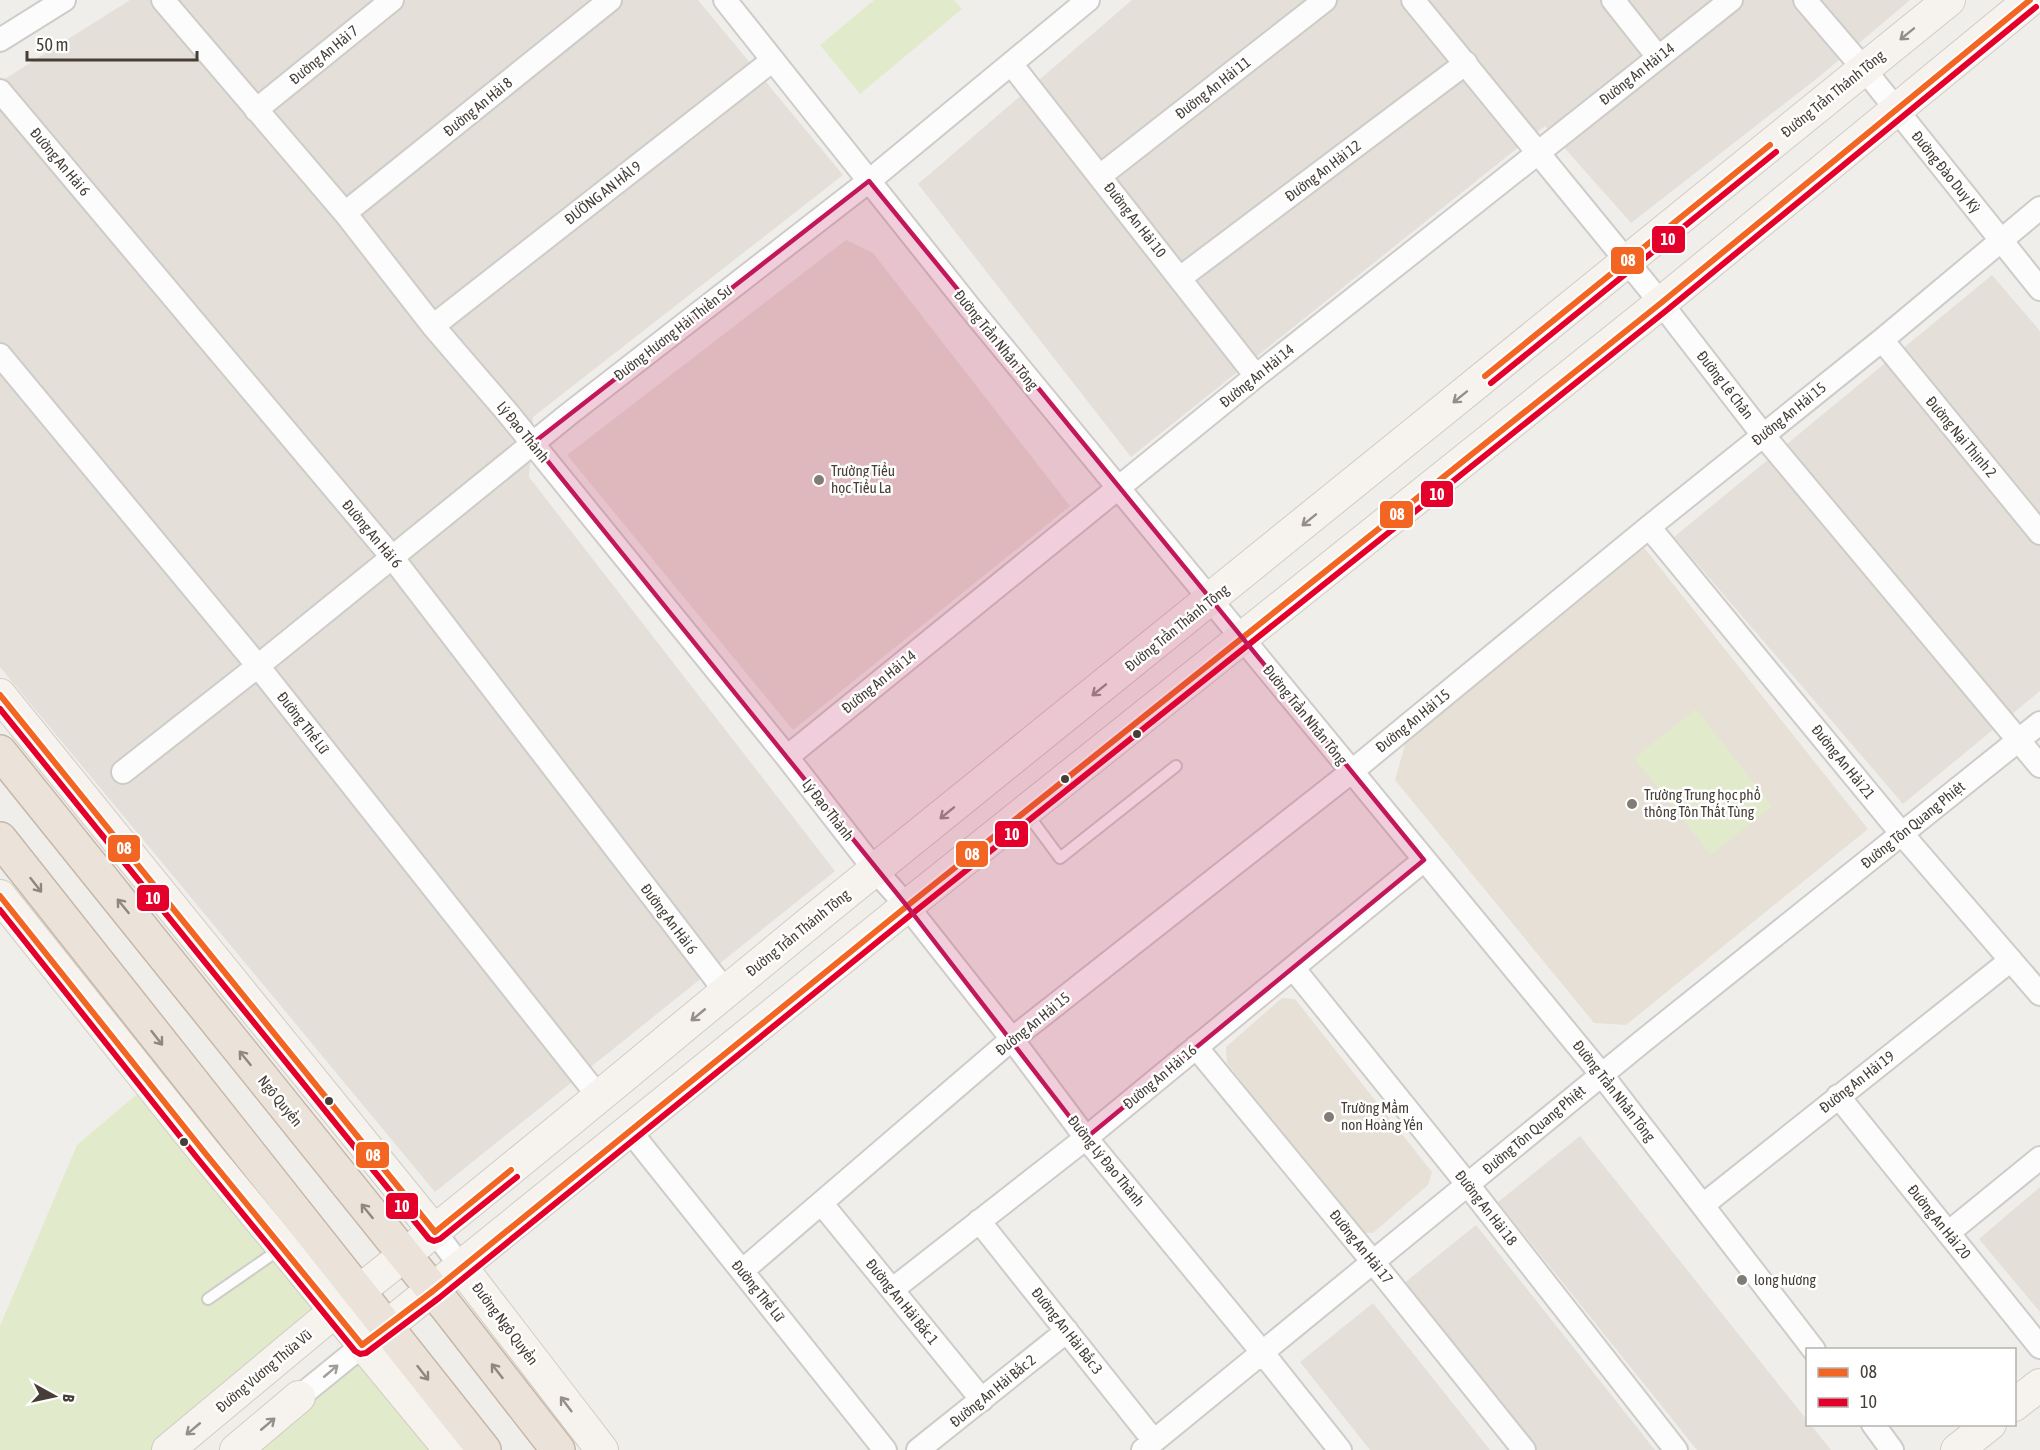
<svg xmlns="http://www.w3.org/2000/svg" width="2040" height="1450" viewBox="0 0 2040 1450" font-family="'Asap Condensed',sans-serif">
<rect width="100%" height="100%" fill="#f0eeeb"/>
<path fill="#e4dfd8" d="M 130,0 L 698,0 L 843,175 L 533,417 L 529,477 L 835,871 L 435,1192 L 0,667 L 0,82 Z
M 1132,0 L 1910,0 L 1820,76 L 1631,223 L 1545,126 L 1131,457 L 918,184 Z
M 1992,275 L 2040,331 L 2040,691 L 1903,804 L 1674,537 Z
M 1580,1136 L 1807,1420 L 1808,1424 L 1811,1425 L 1831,1450 L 1697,1450 L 1498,1202 Z
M 2040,1187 L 2040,1312 L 1979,1239 Z
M 1476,1225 L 1655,1450 L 1535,1450 L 1403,1284 Z
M 1373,1303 L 1490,1450 L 1370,1450 L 1300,1362 Z"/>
<path fill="#e7e0d7" d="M 846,240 L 873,253 L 1070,506 L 793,730 L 567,455 Z
M 1642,545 L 1868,829 L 1626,1025 L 1594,1023 L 1395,780 L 1406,741 Z
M 1282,998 L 1295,999 L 1432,1172 L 1428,1185 L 1373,1233 L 1362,1233 L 1227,1063 L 1226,1047 Z"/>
<path fill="#e2eacc" d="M 874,0 L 954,0 L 962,9 L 860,94 L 820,45 Z
M 1696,709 L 1772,806 L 1711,855 L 1634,758 Z
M 150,1083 L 335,1311 L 167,1450 L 0,1450 L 0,1326 L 77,1145 Z
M 362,1345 L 447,1450 L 236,1450 Z"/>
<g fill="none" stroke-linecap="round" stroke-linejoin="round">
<g stroke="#ceccc8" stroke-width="14">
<path id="lane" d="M 1026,812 L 1060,858 L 1176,766
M 208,1299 L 280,1249"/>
</g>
<g stroke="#ceccc8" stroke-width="26">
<path id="street" d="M 163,0 L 345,213 L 433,326 L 507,412 L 787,757 L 875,870 L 907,906 L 1012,1039 L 1086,1138 L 1262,1352 L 1340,1450
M 725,0 L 971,309 L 1602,1075 L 1814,1350
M 1413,0 L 1661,303 L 1763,435 L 2040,766
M 1613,0 L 1658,57
M 1805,0 L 1864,69 L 2040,289
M 0,40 L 64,0
M 1012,65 L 1256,376
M 0,91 L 392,557 L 726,992
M 256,110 L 392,0
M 1100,176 L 1325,0
M 345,213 L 610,0
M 1180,278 L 1466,63
M 433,326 L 773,60
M 1882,340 L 2040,533
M 0,355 L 258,666 L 599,1097
M 1649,527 L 1902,834 L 2040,994
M 787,757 L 1256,376 L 1731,0
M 123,772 L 258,666 L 569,414 L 869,181 L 1088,0
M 1293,968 L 1468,1185 L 1676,1450
M 1196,1047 L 1373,1262 L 1524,1450
M 1838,1096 L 2040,1347
M 630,1131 L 885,1450
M 822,1204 L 982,1400
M 1703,1205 L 2011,960
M 979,1221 L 1154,1441
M 435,1232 L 462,1268
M 1948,1233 L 2040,1158
M 742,1271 L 1012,1039 L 1351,772 L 1649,527 L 1882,340 L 2040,208
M 893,1289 L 1086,1138 L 1424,860
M 299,1397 L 374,1336
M 1873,1424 L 1892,1450
M 918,1450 L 1067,1331
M 1143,1450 L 1643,1041 L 2040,723"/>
</g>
<g stroke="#d1cbc3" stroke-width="34">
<path id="secondary" d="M 0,695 L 435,1232
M 0,896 L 205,1153 L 450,1450
M 462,1268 L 602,1450
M 359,1291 C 534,1154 703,1008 877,868 C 1236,580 1591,289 1949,0
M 386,1327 L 907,906 L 1661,303 L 2030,0
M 2014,1405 L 2040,1385
M 168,1450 L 335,1311
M 236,1450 L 299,1397
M 1957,1450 L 1990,1424"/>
</g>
<g stroke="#c7b7a7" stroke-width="36">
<path id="highway" d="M 0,752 L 449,1310 L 558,1450
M 0,839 L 484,1450"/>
</g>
<use href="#lane" stroke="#fdfcfc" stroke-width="10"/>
<use href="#street" stroke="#fdfcfc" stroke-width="22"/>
<use href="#secondary" stroke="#f6f3ef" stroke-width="32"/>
<use href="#highway" stroke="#ebe3da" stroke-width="33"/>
<g stroke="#fff" stroke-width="10">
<path id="bus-1" d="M 1485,376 L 1770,145
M 0,695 L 435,1232 L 511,1170
M 0,896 L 205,1153 L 362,1345 L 433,1291 L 907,906 L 1661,303 L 2030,0"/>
</g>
<g stroke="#fff" stroke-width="10">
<path id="bus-2" d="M 1491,383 L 1776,152
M 0,709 L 429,1239 L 434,1241 L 440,1239 L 517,1177
M 0,910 L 198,1159 L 355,1351 L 360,1354 L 366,1353 L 439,1298 L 913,913 L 1667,310 L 2036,7"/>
</g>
<use href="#bus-1" stroke="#f26522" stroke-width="6"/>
<use href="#bus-2" stroke="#e4002b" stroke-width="6"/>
</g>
<defs><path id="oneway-shaft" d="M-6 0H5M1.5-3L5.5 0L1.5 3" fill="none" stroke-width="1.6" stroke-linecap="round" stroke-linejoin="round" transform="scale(1.5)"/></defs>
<g stroke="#958f8a">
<use href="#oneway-shaft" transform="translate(1907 34) rotate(141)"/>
<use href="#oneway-shaft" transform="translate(1460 397) rotate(141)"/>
<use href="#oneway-shaft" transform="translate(1309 520) rotate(141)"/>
<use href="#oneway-shaft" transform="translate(1099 690) rotate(141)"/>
<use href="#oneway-shaft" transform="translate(947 813) rotate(141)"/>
<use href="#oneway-shaft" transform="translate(698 1015) rotate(140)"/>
<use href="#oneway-shaft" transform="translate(566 1404) rotate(-127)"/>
<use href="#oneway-shaft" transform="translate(268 1424) rotate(-40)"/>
<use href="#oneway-shaft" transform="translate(193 1429) rotate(140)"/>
</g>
<g stroke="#908880">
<use href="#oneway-shaft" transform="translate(36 885) rotate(52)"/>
<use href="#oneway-shaft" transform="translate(123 906) rotate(-129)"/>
<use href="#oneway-shaft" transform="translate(157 1038) rotate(52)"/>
<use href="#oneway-shaft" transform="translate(245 1058) rotate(-129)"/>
<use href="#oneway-shaft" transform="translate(367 1211) rotate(-129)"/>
<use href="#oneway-shaft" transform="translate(497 1371) rotate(-128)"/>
<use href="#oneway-shaft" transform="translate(423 1373) rotate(52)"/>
</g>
<use stroke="#a29d9a" href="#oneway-shaft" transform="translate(331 1371) rotate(-40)"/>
<path fill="#c2185b" fill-opacity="0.2" stroke="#c2185b" stroke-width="4.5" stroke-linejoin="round" d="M 869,181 L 1424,860 L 1086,1138 L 907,906 L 533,443 Z"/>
<g fill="#827c76" stroke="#fff" stroke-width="2">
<circle cx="819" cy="480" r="6"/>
<circle cx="1632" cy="804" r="6"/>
<circle cx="1329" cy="1117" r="6"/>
<circle cx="1742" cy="1280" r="6"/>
</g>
<g fill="#463e37" stroke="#fff" stroke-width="2">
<circle cx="1137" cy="734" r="5"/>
<circle cx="1065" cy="779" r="5"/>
<circle cx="329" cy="1101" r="5"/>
<circle cx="184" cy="1142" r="5"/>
</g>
<g text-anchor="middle" stroke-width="5" stroke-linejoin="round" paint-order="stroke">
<g font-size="15" fill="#463e37" stroke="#fff">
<text transform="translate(324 55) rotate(-39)" y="5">Đường An Hải 7</text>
<text transform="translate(1637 74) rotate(-38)" y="5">Đường An Hải 14</text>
<text transform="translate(1213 88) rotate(-38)" y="5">Đường An Hải 11</text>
<text transform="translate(1833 94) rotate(-39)" y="5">Đường Trần Thánh Tông</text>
<text transform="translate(478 107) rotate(-39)" y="5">Đường An Hải 8</text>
<text transform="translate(60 162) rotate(50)" y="5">Đường An Hải 6</text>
<text transform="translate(1323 171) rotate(-37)" y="5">Đường An Hải 12</text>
<text transform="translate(1946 172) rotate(51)" y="5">Đường Đào Duy Kỳ</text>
<text transform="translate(603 193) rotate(-38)" y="5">ĐƯỜNG AN HẢl 9</text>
<text transform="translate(1135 220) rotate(52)" y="5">Đường An Hải 10</text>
<text transform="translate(673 333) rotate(-38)" y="5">Đường Hương Hải Thiền Sư</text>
<text transform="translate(996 340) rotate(51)" y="5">Đường Trần Nhân Tông</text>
<text transform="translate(1257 376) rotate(-39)" y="5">Đường An Hải 14</text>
<text transform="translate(1725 385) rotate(52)" y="5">Đường Lê Chân</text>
<text transform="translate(1789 414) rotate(-39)" y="5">Đường An Hải 15</text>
<text transform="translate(523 432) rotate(51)" y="5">Lý Đạo Thành</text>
<text transform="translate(1961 437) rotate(50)" y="5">Đường Nại Thịnh 2</text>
<text transform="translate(372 534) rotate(50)" y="5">Đường An Hải 6</text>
<text transform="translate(1177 628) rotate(-39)" y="5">Đường Trần Thánh Tông</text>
<text transform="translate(879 682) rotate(-39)" y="5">Đường An Hải 14</text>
<text transform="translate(1305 715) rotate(51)" y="5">Đường Trần Nhân Tông</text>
<text transform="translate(1413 721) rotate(-39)" y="5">Đường An Hải 15</text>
<text transform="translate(303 723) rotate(52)" y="5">Đường Thế Lữ</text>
<text transform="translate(1843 762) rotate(51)" y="5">Đường An Hải 21</text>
<text transform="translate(828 810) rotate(52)" y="5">Lý Đạo Thành</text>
<text transform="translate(1913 825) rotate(-39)" y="5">Đường Tôn Quang Phiệt</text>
<text transform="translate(669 919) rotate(53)" y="5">Đường An Hải 6</text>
<text transform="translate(798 933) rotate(-39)" y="5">Đường Trần Thánh Tông</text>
<text transform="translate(1033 1024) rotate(-39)" y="5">Đường An Hải 15</text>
<text transform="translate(1160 1077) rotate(-40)" y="5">Đường An Hải 16</text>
<text transform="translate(1857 1082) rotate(-38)" y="5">Đường An Hải 19</text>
<text transform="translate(1614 1091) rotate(52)" y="5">Đường Trần Nhân Tông</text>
<text transform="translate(280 1101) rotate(51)" y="5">Ngô Quyền</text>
<text transform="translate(1534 1130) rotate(-40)" y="5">Đường Tôn Quang Phiệt</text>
<text transform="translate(1106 1161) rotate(51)" y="5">Đường Lý Đạo Thành</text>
<text transform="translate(1486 1208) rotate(52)" y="5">Đường An Hải 18</text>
<text transform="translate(1939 1222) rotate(51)" y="5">Đường An Hải 20</text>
<text transform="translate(1361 1247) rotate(51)" y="5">Đường An Hải 17</text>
<text transform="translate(758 1291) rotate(51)" y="5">Đường Thế Lữ</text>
<text transform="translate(902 1302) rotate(51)" y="5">Đường An Hải Bắc 1</text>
<text transform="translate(505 1324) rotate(53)" y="5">Đường Ngô Quyền</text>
<text transform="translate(1067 1331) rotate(52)" y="5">Đường An Hải Bắc 3</text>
<text transform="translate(264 1371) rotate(-40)" y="5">Đường Vương Thừa Vũ</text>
<text transform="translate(993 1391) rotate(-39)" y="5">Đường An Hải Bắc 2</text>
</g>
<g font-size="15" fill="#463e37" stroke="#fff" text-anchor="start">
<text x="831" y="476">Trường Tiểu<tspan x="831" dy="17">học Tiểu La</tspan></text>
<text x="1644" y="800">Trường Trung học phổ<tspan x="1644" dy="17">thông Tôn Thất Tùng</tspan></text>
<text x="1341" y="1113">Trường Mầm<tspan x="1341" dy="17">non Hoàng Yến</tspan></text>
<text x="1754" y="1285">long hương</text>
</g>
</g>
<g stroke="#fff" stroke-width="2">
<rect x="1651" y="225" width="35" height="29" rx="6" fill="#e4002b"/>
<rect x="1610" y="246" width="35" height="29" rx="6" fill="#f26522"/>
<rect x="1420" y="480" width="34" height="28" rx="6" fill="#e4002b"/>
<rect x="1379" y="500" width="35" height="29" rx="6" fill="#f26522"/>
<rect x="994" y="820" width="35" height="28" rx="6" fill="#e4002b"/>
<rect x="107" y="834" width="34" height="29" rx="6" fill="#f26522"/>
<rect x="955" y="840" width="34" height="28" rx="6" fill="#f26522"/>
<rect x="136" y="884" width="34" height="28" rx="6" fill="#e4002b"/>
<rect x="355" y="1141" width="35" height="28" rx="6" fill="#f26522"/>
<rect x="385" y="1192" width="34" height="28" rx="6" fill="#e4002b"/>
</g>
<g font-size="16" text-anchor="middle" font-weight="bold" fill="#fff">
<text x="1668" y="245">10</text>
<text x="1628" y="266">08</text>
<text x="1437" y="500">10</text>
<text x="1397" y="520">08</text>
<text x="1012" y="840">10</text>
<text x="124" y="854">08</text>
<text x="972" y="860">08</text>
<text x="153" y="904">10</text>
<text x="373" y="1161">08</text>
<text x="402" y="1212">10</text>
</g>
<rect x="1806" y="1348" width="210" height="78" fill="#ffffff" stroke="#b5b2af" stroke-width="1.5"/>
<rect x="1818" y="1368" width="30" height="9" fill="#f26522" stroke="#b5b2af" stroke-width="1.5"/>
<text x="1860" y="1378" font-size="18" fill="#463e37">08</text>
<rect x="1818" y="1398" width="30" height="9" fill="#e4002b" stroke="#b5b2af" stroke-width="1.5"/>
<text x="1860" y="1408" font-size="18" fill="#463e37">10</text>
<g transform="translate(54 1396) rotate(98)" stroke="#ffffff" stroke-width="4.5" paint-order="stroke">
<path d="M0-4.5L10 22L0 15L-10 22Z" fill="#463e37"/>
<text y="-9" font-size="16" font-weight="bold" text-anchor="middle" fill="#463e37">B</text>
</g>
<path d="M27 51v9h170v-9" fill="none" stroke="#463e37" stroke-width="3"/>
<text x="36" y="51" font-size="18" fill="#463e37" stroke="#ffffff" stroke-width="4.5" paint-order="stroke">50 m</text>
</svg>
